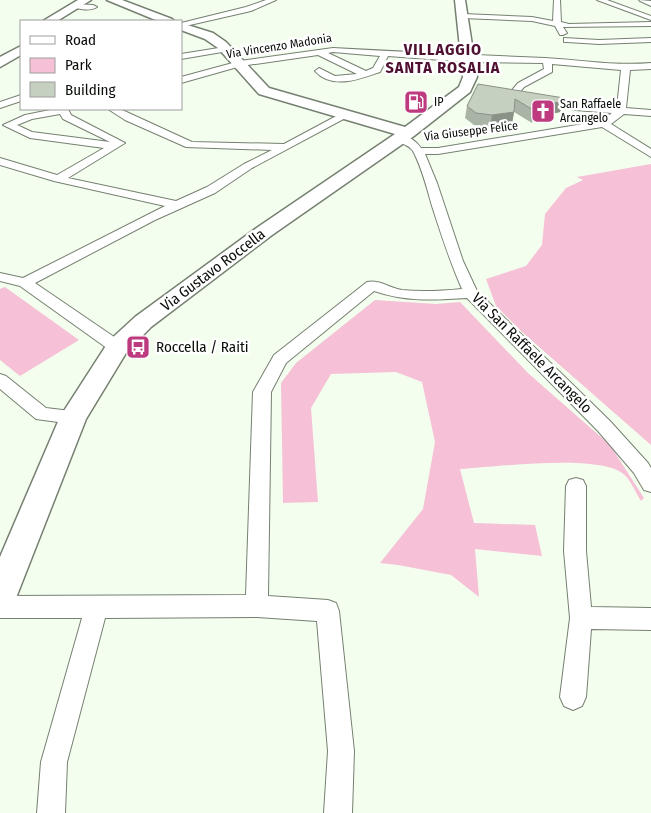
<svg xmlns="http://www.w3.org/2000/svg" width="651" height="813" viewBox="0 0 651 813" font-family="'Fira Sans Condensed',sans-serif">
<rect width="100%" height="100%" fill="#f3feee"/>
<path fill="#f6c0d6" d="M 651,164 L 651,445 L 522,332 L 496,306 L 486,279 L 526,266 L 542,245 L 545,214 L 566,188 L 583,180 L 577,177 Z
M 5,287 L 79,340 L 20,376 L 0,360 L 0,289 Z
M 375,300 L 436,304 L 460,302 L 528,373 L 610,445 L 644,498 L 641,501 C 636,493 630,478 622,473 C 596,454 494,467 460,469 L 474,523 L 535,525 L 542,556 L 475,549 L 479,597 L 451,575 L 398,565 L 380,563 L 423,509 L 435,442 L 422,382 L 396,372 L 331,374 L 311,408 L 318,502 L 283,503 L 281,383 L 296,363 Z"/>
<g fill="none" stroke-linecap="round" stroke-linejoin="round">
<g stroke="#768072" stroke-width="2">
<path id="street" d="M 266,0 L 276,0 L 251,11 L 181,27 L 181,23 L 246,7 Z
M 554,0 L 560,0 L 561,22 L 569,24 L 651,22 L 651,26 L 563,27 L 567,33 L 563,35 L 560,35 L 555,26 L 532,21 L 463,18 L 459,16 L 463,14 L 532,17 L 553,21 Z
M 597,0 L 607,0 L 651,16 L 651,20 Z
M 639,0 L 651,1 L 651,6 L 640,1 Z
M 73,4 L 93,5 L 97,7 C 91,11 78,10 72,6 Z
M 564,38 L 599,40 L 651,38 L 651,42 L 599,44 L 567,42 L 564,42 Z
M 225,47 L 228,47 L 228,51 L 181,59 L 181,54 Z
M 333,48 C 404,52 474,55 545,58 C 581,60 615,66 651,63 L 651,69 L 630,70 L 626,108 L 651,110 L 651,116 L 624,114 L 611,124 L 651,149 L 651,157 L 602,127 L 438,154 L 425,154 L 437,183 L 463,261 L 477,291 L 610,421 L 648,463 L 651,468 L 651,492 L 644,490 L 634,473 L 598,431 L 467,298 C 433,300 407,302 374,291 L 286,363 L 271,392 L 268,596 L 328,600 L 336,603 L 339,611 L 354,751 L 352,813 L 324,813 L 328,751 L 317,621 L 257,617 L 105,618 L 67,762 L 65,813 L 37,813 L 41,762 L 82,618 L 0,618 L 0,596 L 246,595 L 253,392 L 274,355 L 367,282 C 379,279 390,288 402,290 C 422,292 442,291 462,289 C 450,262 441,234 432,206 C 427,188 422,168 413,151 C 408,144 400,144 395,138 L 396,136 C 406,134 415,140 421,148 L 438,148 L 601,121 L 612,113 L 576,110 L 537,103 L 537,99 L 540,98 L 576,104 L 617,107 L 621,70 L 552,64 L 552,72 L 524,87 L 515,98 L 509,98 L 507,96 L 518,83 L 544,69 L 543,63 L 468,62 L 388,56 L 380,72 C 360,79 332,90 315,71 L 319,68 L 335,76 L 357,74 L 318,55 L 241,66 L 181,83 L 181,77 L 240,61 ZM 333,52 L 380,56 L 373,68 L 366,71 L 328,53 Z
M 21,95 L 21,101 L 0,108 L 0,102 Z
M 55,109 L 68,109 L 71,115 L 125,143 L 68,178 L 176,201 L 207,187 L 244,164 L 272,150 L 186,147 L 125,120 L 108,109 L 120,109 L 192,142 L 284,144 L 342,113 L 346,112 L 351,115 L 252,168 L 215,193 L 155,220 L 35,283 L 123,343 L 125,347 L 123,351 L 117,352 L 111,351 L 20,286 L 0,281 L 0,273 L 23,278 L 165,206 L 54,181 L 0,165 L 0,158 L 57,175 L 104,148 L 30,138 L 3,125 L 25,115 ZM 60,114 L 63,119 L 110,142 L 32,132 L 17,125 L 32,119 Z
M 0,374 L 6,376 L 46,408 L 79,412 L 82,417 L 79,422 L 73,424 L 36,419 L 0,389 Z
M 576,478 L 583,480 L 586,486 L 586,551 L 591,607 L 651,608 L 651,630 L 591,629 L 586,697 L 582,706 L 573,710 L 564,706 L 560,697 L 570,618 L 564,551 L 566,486 L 569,480 Z"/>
</g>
<g stroke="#768072" stroke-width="3">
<path id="secondary" d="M 78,0 L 91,0 L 57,21 L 43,21 Z
M 107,0 L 122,0 L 172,19 L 174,21 L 158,21 Z
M 455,0 L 465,0 L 477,77 L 470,92 L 414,136 L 272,235 L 151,327 L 126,353 L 86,419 L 12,608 L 0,613 L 0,557 L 60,417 L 109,341 L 135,317 L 258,227 L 395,134 L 259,94 L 218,48 L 205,39 L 181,30 L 181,23 L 213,33 L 226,42 L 269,88 L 405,127 L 459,87 L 463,77 Z
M 21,46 L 21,55 L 0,67 L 0,57 Z"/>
</g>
<use href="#street" fill="#fff" fill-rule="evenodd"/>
<use href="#secondary" fill="#fff" fill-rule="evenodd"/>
</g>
<path fill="#a9b3a6" d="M 478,84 L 564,101 L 560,112 L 533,118 L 532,123 L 514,112 L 512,124 L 490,128 L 474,125 L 465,118 L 467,106 Z"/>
<path fill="#8a9287" d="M 564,101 L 560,112 L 533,118 L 535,111 L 534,107 Z
M 514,112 L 512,124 L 490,128 L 492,115 Z"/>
<path fill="#c5d0c1" stroke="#8a9287" d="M 478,84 L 564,98 L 564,101 L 534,107 L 535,111 L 515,99 L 514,112 L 492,115 L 476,113 L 467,106 Z"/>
<defs>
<g id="fuel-square" transform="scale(1.25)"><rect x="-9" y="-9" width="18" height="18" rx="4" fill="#bd3a7f" stroke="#fff"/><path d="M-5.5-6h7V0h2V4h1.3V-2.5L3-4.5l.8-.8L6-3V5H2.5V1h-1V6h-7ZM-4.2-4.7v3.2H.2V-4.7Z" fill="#fff"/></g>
<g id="church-square" transform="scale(1.25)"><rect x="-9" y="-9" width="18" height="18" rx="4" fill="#bd3a7f" stroke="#fff"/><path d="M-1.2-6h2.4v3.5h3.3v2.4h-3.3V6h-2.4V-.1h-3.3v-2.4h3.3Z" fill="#fff"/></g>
<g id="bus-square" transform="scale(1.25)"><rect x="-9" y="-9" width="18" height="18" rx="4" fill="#bd3a7f" stroke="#fff"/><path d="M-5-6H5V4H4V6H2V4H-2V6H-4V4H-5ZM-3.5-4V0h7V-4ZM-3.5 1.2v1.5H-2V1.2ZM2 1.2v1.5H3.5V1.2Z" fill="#fff"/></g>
</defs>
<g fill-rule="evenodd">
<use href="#fuel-square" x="416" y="102"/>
<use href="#church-square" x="543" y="111"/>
<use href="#bus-square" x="138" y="347"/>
</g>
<g text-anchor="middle" stroke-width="5" stroke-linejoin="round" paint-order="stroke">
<g font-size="12" fill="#090d08" stroke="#fff">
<text transform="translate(279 46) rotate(-9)" y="4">Via Vincenzo Madonia</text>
<text transform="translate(471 131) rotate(-7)" y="4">Via Giuseppe Felice</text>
</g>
<g font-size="12" fill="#090d08" stroke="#fff" text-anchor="start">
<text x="434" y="106">IP</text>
<text x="560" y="108">San Raffaele<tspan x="560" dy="14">Arcangelo</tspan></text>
</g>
<g font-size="15" fill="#090d08" stroke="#fff">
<text transform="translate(213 270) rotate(-37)" y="5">Via Gustavo Roccella</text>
<text transform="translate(532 353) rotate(45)" y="5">Via San Raffaele Arcangelo</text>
</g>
<g font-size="15" fill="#090d08" stroke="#fff" text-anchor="start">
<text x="156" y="352">Roccella / Raiti</text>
</g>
<g font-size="16" font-weight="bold" letter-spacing="1" fill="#4e0f31" stroke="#fff">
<text x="443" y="55">VILLAGGIO<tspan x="443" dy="18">SANTA ROSALIA</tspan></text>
</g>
</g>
<rect x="20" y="20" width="162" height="90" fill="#ffffff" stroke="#9d9e9c"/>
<rect x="30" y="36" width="25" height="8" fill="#ffffff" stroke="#9d9e9c"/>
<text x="65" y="45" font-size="15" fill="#090d08">Road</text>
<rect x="30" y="58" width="25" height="15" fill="#f6c0d6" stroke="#9d9e9c"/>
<text x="65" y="70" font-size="15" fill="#090d08">Park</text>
<rect x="30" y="82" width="25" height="15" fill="#c5d0c1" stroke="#9d9e9c"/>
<text x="65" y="95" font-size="15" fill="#090d08">Building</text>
</svg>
